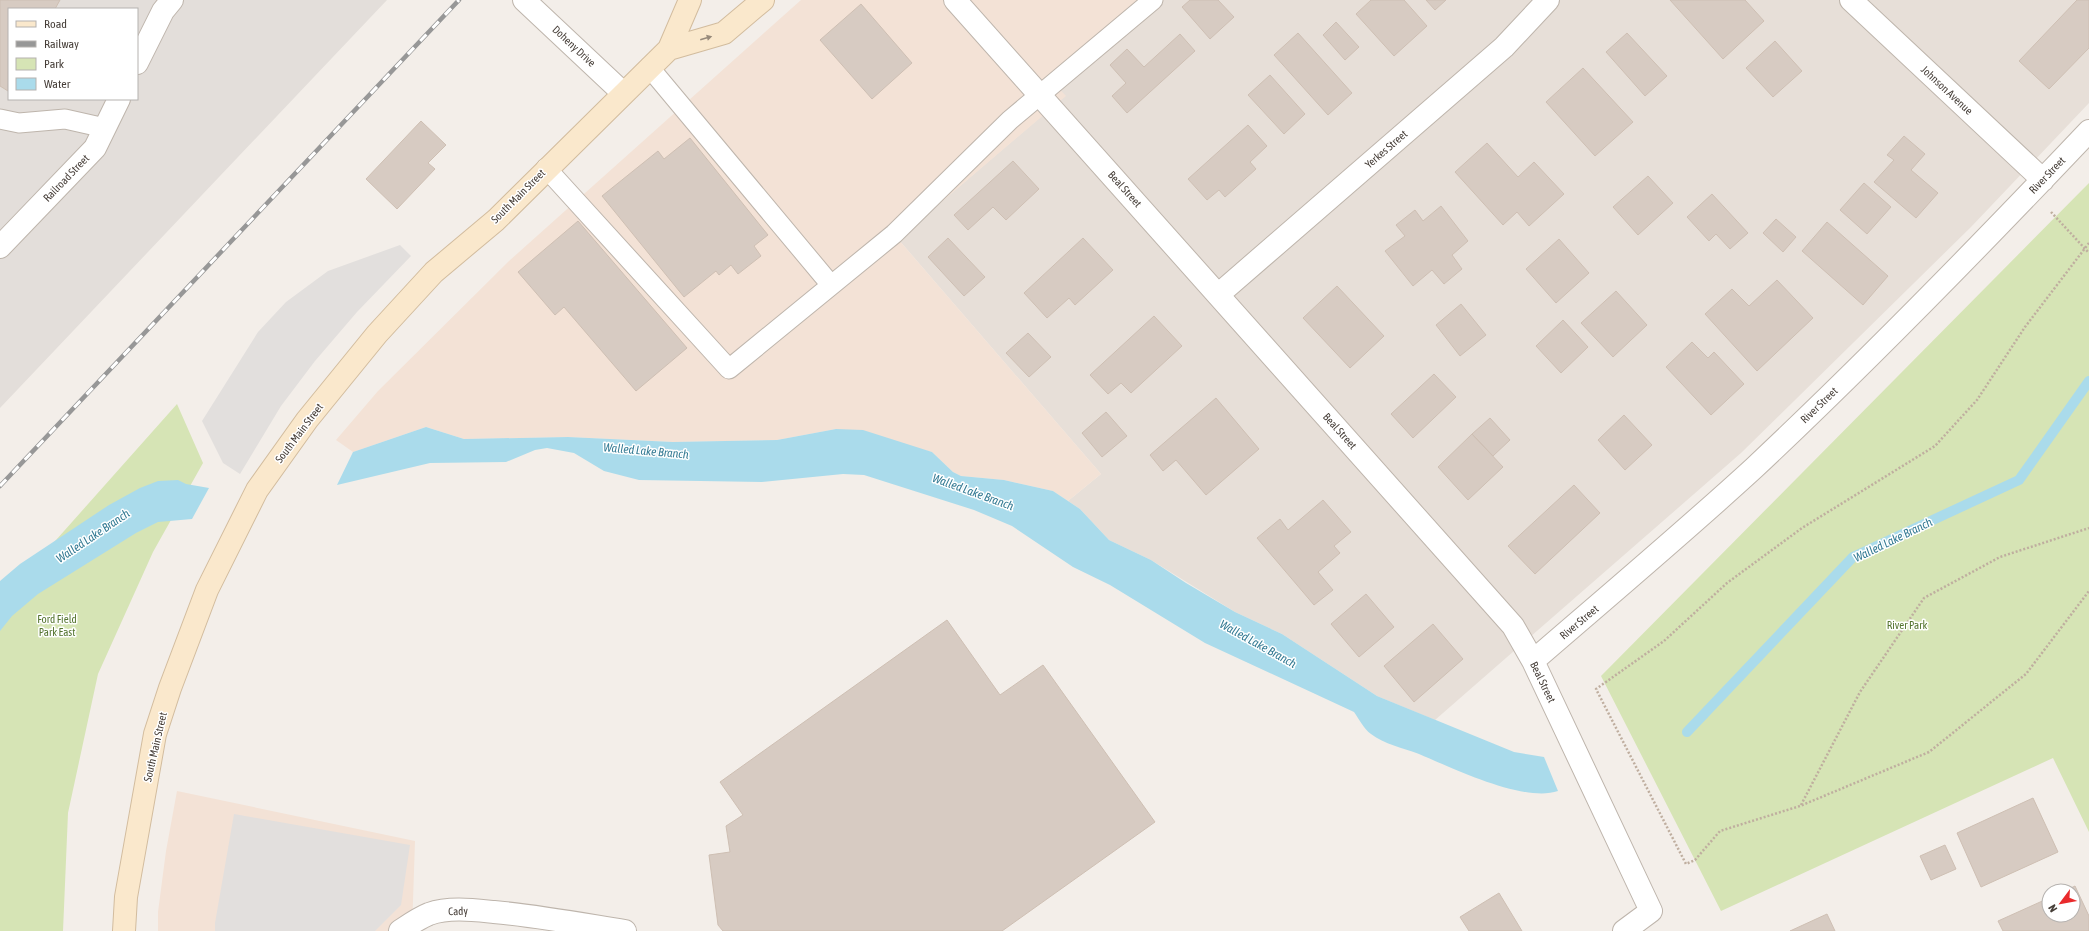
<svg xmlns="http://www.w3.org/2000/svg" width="2089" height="931" viewBox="0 0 2089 931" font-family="'Asap Condensed',sans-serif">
<rect width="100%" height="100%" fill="#f3eee9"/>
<path fill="#e7dfd8" d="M 1142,0 L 2089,0 L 2089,103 L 1971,227 L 1741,453 L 1435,720 L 1377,696 L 1282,634 L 1235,612 L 1151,560 L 1109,540 L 1080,509 L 1068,501 L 1101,474 L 898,239 L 1065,96 L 1049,78 Z"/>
<path fill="#f3e2d6" d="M 801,0 L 1142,0 L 1049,78 L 1066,96 L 898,239 L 1101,474 L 1068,501 L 1053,491 L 1004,480 L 961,476 L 953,472 L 932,452 L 836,429 L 777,440 L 673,442 L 568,437 L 464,439 L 426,427 L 353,452 L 336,440 L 378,391 L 509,261 Z
M 177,791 L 415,841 L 412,931 L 158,931 L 158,912 L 166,851 Z"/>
<path fill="#e3deda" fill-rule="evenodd" d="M 0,0 L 387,0 L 0,408 ZM 9,9 L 137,9 L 137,99 L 9,99 Z"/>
<path fill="#d6e4b5" d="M 2089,183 L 2089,832 L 2053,758 L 1721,911 L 1601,676 Z
M 177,404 L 203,463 L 153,552 L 98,674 L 68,813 L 63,931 L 0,931 L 0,603 Z"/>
<path fill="#e2dfdd" d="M 400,245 L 411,256 L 357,312 L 315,361 L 281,406 L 240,474 L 223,463 L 202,421 L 258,332 L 286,302 L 328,271 Z
M 234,814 L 410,845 L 401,905 L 375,931 L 215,931 L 215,923 Z"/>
<path fill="#aadbeb" d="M 426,427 L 464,439 L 568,437 L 673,442 L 777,440 L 836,429 L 863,430 L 932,452 L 953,472 L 961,476 L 1004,480 L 1053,491 L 1080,509 L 1109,540 L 1151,560 L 1186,583 L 1235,612 L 1282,634 L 1377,696 L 1514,752 L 1544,757 L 1558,791 C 1524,803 1452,768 1419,754 C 1403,748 1384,744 1371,734 C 1364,729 1359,719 1354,712 L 1205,643 L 1110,585 L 1073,567 L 1012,526 L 974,510 L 864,475 L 843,474 L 762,482 L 639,480 L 604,471 L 574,453 L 547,448 L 535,450 L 506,462 L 430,463 L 337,485 L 353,452 Z
M 178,480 L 186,484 L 209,488 L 192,519 L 158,522 L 136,533 L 38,594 L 12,616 L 0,631 L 0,581 L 20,564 L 109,505 L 140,488 L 158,481 Z"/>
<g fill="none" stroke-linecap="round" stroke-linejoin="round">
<path stroke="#aadbeb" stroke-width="10" d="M 1687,732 L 1853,557 L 2019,480 L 2089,381"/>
</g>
<path fill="#d7cbc2" stroke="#cebfb3" d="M 0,0 L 60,0 L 55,9 L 9,9 L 8,91 L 0,86 Z
M 1190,0 L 1218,0 L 1234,17 L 1210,39 L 1182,7 Z
M 1371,0 L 1404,0 L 1427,26 L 1394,56 L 1356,14 Z
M 1426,0 L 1446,0 L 1435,10 Z
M 1670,0 L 1745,0 L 1764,21 L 1723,59 Z
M 2077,0 L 2089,0 L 2089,48 L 2049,89 L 2019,61 Z
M 861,4 L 912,63 L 872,99 L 820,40 Z
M 1336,22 L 1359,47 L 1345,60 L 1323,35 Z
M 1298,33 L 1352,93 L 1328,115 L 1274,55 Z
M 1627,33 L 1667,76 L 1645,96 L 1606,52 Z
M 1180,34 L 1195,51 L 1127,113 L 1112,96 L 1126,83 L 1110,65 L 1127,49 L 1144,67 Z
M 1775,41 L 1802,71 L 1773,97 L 1746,68 Z
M 1583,68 L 1633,122 L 1595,156 L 1546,102 Z
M 1270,75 L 1305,114 L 1284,134 L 1248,95 Z
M 421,121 L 446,145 L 428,163 L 435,169 L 397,209 L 366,179 Z
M 1248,125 L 1267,146 L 1250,162 L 1256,169 L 1225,197 L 1219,190 L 1207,200 L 1188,179 Z
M 1904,136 L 1925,154 L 1911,170 L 1938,193 L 1916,218 L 1874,182 L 1894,160 L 1887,155 Z
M 690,138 L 768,235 L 754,246 L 761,256 L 738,274 L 731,265 L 719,275 L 716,271 L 684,297 L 602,196 L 658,151 L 664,159 Z
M 1487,143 L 1518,177 L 1534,162 L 1564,194 L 1529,226 L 1517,212 L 1503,225 L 1455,172 Z
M 1013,161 L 1039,189 L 1006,220 L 993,207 L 968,230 L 954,215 Z
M 1648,176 L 1673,203 L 1638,235 L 1613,207 Z
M 1864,183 L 1891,207 L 1867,234 L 1840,210 Z
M 1712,194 L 1748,233 L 1730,249 L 1716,234 L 1709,241 L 1687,217 Z
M 1441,206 L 1468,241 L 1452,255 L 1462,269 L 1444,284 L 1432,270 L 1413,286 L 1385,251 L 1405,236 L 1396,225 L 1415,210 L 1423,221 Z
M 1776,219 L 1796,237 L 1783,252 L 1763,233 Z
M 578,221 L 687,348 L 636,391 L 564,307 L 555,315 L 518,272 Z
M 1827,222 L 1888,276 L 1863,305 L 1802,251 Z
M 948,238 L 985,277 L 964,296 L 928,257 Z
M 1083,238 L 1113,270 L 1075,305 L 1069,298 L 1047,318 L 1024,293 Z
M 1559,239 L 1589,273 L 1556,303 L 1526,269 Z
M 1777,280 L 1813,318 L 1757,371 L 1705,314 L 1732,289 L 1749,306 Z
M 1337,286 L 1384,336 L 1350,368 L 1303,318 Z
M 1616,291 L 1647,325 L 1613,357 L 1581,323 Z
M 1461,304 L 1486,335 L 1460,356 L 1436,325 Z
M 1154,316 L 1182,346 L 1131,393 L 1121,383 L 1108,394 L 1090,375 Z
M 1563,320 L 1588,347 L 1561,373 L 1536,346 Z
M 1028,333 L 1051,357 L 1029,377 L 1006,353 Z
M 1692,342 L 1708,358 L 1714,352 L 1744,384 L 1711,415 L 1666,367 Z
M 1434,374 L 1456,397 L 1413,438 L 1391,414 Z
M 1216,398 L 1259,449 L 1206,495 L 1176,460 L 1163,471 L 1150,455 Z
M 1106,412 L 1127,436 L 1102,457 L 1082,433 Z
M 1624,415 L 1652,445 L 1625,470 L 1598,440 Z
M 1490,418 L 1510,440 L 1493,456 L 1472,434 Z
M 1472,434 L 1503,467 L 1468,500 L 1438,467 Z
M 1574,485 L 1600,513 L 1535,574 L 1508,546 Z
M 1323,500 L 1351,532 L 1334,546 L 1340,553 L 1318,572 L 1333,590 L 1314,605 L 1257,538 L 1280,519 L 1288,530 Z
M 1366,594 L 1394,627 L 1359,657 L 1331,624 Z
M 947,620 L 1000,695 L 1043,665 L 1155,822 L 1002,931 L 723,931 L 718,925 L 709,855 L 730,852 L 726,826 L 743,815 L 720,782 Z
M 1433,624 L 1463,659 L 1414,702 L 1384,666 Z
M 2033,798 L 2058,852 L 1981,887 L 1957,833 Z
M 1945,845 L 1956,869 L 1931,880 L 1920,856 Z
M 2075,886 L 2089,916 L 2089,931 L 2003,931 L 1998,921 L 2049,898 L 2049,915 L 2073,915 L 2073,891 L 2065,891 Z
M 1499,893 L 1522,931 L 1469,931 L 1460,917 Z
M 1827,914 L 1835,931 L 1790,931 Z"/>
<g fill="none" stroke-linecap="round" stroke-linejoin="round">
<g stroke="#beb5ac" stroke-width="21">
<path id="lane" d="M 649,67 L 831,285
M 0,119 L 19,123 L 65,119 L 105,128
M 546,168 L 729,369 L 894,234 L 1010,120 L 1153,0"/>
</g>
<g stroke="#beb5ac" stroke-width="24">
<path id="street" d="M 524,0 L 623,93
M 955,0 L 1513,626 L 1533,661 L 1651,911 L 1624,931
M 1851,0 L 2043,180
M 137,63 L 163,11 L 172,0
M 0,247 L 95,148 L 119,99
M 1219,294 L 1504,47 L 1548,0
M 1533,661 C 1607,597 1682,534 1754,468 C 1869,360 1980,246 2089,131
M 400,931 C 409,925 419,918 429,914 C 449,907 473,910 494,912 C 538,916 581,924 625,931"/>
</g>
<g stroke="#d2bc9e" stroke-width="24">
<path id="secondary" d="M 669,49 L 724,33 L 763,0
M 124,931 L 126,897 L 155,734 L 170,688 L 207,590 L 257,490 L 307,420 L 377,334 L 434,272 L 496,220 L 669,49 L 690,0"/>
</g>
<path stroke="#bfae9f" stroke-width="2.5" stroke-dasharray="2 2" stroke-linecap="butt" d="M 2051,212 L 2089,253
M 2089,243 L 2025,327 L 1977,400 L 1935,446 L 1802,528 L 1727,583 L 1664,641 L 1596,689 L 1686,864 L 1695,860 L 1720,831 L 1800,806 L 1929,752 L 2026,674 L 2089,591
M 1801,805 L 1860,692 L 1924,598 L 2000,557 L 2089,528"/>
<use href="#lane" stroke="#fff" stroke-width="19"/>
<use href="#street" stroke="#fff" stroke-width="22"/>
<use href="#secondary" stroke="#fae8cc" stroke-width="22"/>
<g stroke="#979797" stroke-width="4.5">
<path id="rail" d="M 0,486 L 459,0"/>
</g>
<use href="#rail" stroke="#fff" stroke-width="3" stroke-dasharray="9" stroke-linecap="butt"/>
</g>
<defs><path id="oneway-solid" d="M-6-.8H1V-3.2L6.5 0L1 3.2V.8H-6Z"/></defs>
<use fill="#978a7b" href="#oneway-solid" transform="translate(706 38) rotate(-16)"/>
<g text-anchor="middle" stroke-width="3" stroke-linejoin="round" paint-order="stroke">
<g font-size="11" fill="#463e38" stroke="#fff">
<text transform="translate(574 46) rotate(43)" y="4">Doheny Drive</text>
<text transform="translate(1947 90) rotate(43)" y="4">Johnson Avenue</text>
<text transform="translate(1386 149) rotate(-41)" y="4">Yerkes Street</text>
<text transform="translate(2047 175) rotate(-46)" y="4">River Street</text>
<text transform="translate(66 178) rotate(-46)" y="4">Railroad Street</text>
<text transform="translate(1125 189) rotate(48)" y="4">Beal Street</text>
<text transform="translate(518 196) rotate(-45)" y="4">South Main Street</text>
<text transform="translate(1819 405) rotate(-44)" y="4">River Street</text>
<text transform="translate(1340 431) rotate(48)" y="4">Beal Street</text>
<text transform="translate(299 433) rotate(-53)" y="4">South Main Street</text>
<text transform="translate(1579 622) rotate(-40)" y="4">River Street</text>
<text transform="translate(1543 682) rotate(64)" y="4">Beal Street</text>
<text transform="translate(155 747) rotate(-77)" y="4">South Main Street</text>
<text transform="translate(458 911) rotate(-2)" y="4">Cady</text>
</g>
<g font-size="11" fill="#54742f" stroke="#fff">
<text x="57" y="623">Ford Field<tspan x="57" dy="13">Park East</tspan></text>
<text x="1907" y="629">River Park</text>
</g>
<g font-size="12" font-style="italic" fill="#337a93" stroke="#fff">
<text transform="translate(646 451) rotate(5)" y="4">Walled Lake Branch</text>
<text transform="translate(973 492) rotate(20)" y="4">Walled Lake Branch</text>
<text transform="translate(93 536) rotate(-34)" y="4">Walled Lake Branch</text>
<text transform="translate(1893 540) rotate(-26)" y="4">Walled Lake Branch</text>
<text transform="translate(1258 644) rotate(29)" y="4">Walled Lake Branch</text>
</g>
</g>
<rect x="8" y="8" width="130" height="92" fill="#ffffff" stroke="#b5b2af"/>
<rect x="16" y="21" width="20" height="6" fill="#fae8cc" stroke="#b5b2af"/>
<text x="44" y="28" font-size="12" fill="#463e38">Road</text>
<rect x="16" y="41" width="20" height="6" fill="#979797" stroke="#b5b2af"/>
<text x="44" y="48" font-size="12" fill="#463e38">Railway</text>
<rect x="16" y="58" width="20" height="12" fill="#d6e4b5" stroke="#b5b2af"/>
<text x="44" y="68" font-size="12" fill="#463e38">Park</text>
<rect x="16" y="78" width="20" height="12" fill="#aadbeb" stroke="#b5b2af"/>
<text x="44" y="88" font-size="12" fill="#463e38">Water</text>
<g transform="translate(2061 903) rotate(238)"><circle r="19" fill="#ffffff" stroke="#b5b2af"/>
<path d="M0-3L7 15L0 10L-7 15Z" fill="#e92a2c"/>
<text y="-6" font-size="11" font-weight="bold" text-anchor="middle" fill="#463e38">N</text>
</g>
</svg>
